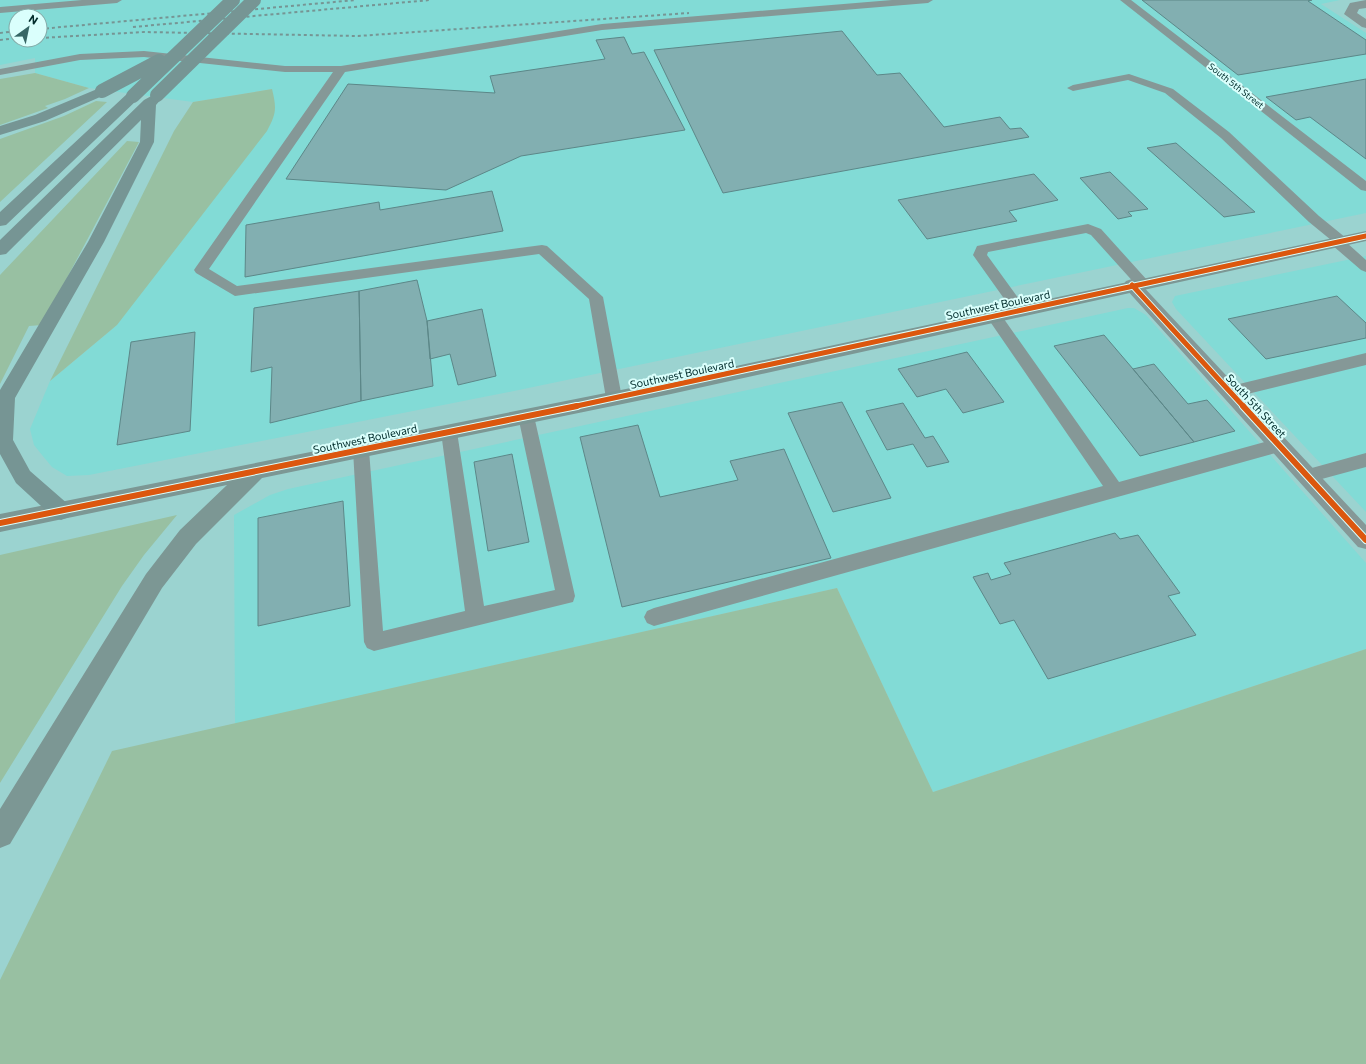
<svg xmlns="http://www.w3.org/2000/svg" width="1366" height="1064" viewBox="0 0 1366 1064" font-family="Commissioner,sans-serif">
<rect width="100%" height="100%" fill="#9bd3d0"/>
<path fill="#82dbd6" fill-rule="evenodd" d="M 0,0 L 1340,0 L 1321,4 L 1366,33 L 1366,213 L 514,391 L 89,475 L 67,476 L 52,467 L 42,455 L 34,445 L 30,429 L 50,381 L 117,325 L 272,89 L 193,102 L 89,88 L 35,73 L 35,58 L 0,65 ZM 16,16 L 40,16 L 40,40 L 16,40 Z
M 1366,256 L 1366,512 L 1176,309 L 1172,302 L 1175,296 Z
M 1128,308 L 1134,308 L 1146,315 L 1366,563 L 1366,649 L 933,792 L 837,588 L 235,724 L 234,515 L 270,495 L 288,489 Z"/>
<path fill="#98c0a2" d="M 35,73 L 89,88 L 65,99 L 45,106 L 48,108 L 0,125 L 0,79 Z
M 272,89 C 277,109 276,114 267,131 L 117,325 L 50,381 L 174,131 L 193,102 Z
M 96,101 L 107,102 L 0,202 L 0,139 L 64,116 Z
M 127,141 L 139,142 L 42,325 L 29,326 L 0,384 L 0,275 Z
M 177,515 L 144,555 L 122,586 L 0,783 L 0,555 Z
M 837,588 L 933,792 L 1366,649 L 1366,1064 L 0,1064 L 0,980 L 112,751 Z"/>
<path fill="#82afb1" stroke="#5c8788" d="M 1142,0 L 1312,0 L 1308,1 L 1366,40 L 1366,54 L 1238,75 Z
M 842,31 L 877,75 L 900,73 L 944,127 L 1000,117 L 1010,129 L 1021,128 L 1029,137 L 723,193 L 654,50 Z
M 624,37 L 632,54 L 644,52 L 685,130 L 521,156 L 446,190 L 286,179 L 348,84 L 495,93 L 490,76 L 605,59 L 596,40 Z
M 1366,79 L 1366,159 L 1310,117 L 1296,120 L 1266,97 Z
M 1176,143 L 1255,212 L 1224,217 L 1147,148 Z
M 1110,172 L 1148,209 L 1128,212 L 1132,216 L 1118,219 L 1080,178 Z
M 1034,174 L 1058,200 L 1009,211 L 1017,221 L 927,239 L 898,200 Z
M 492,191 L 503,231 L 245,277 L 246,225 L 379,202 L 380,210 Z
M 417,280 L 427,321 L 433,386 L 361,401 L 359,291 Z
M 359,291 L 361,401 L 270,423 L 272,367 L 251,372 L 254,308 Z
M 1337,296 L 1366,323 L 1366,338 L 1266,359 L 1228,319 Z
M 482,309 L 496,376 L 458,385 L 450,354 L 430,359 L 427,321 Z
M 195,332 L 190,431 L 117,445 L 131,342 Z
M 1104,335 L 1133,369 L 1194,442 L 1140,456 L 1054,346 Z
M 967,352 L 1004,402 L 963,413 L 946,389 L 917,397 L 898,369 Z
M 1154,364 L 1188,404 L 1207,400 L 1235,431 L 1194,442 L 1133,369 Z
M 842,402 L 891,498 L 833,512 L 788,413 Z
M 903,403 L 925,438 L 933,436 L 949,462 L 927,467 L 913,444 L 887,450 L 866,411 Z
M 638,425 L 660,497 L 738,480 L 730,461 L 784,449 L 831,558 L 622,607 L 580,437 Z
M 512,454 L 529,542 L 488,551 L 474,462 Z
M 343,501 L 350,606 L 258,626 L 258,518 Z
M 1115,533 L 1120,539 L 1138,535 L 1180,593 L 1168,596 L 1196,635 L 1048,679 L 1014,620 L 1000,624 L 973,577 L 988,573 L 991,580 L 1011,574 L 1004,563 Z"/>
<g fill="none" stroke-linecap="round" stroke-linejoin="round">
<path fill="#859897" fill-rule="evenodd" d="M 82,0 L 122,0 L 117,3 L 0,13 L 0,7 Z
M 892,0 L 933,0 L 928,3 L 602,30 L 345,72 L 209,269 L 237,286 L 542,245 L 547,246 L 603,297 L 622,398 L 620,402 L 614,404 L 608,402 L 606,398 L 589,299 L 539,254 L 235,296 L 196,273 L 194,270 L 196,267 L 333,72 L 285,72 L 144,57 L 80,60 L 0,75 L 0,69 L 80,54 L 144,51 L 285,66 L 341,66 L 602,24 Z
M 1120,0 L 1131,0 L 1366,181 L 1366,191 L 1361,190 Z
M 1129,74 L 1173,89 L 1229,132 L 1319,216 L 1346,238 L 1348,241 L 1347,243 L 1366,260 L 1366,272 L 1361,270 L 1332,245 L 1330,242 L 1331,240 L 1309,222 L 1221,138 L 1165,93 L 1128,80 L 1073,91 L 1067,88 L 1073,85 Z
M 1088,224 L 1101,229 L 1147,280 L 1149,283 L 1147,286 L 1137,286 L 1091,235 L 1086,233 L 988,252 L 987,255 L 1027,310 L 1025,314 L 1020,315 L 1015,314 L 973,255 L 977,246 Z
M 994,311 L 999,312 L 1119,482 L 1279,438 L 1285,440 L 1287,445 L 1285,450 L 1279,452 L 654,626 L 647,623 L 644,617 L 647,611 L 654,608 L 1103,486 L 989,320 L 987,316 L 989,312 Z
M 1366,353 L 1366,365 L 1231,398 L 1225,396 L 1223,392 L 1225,388 L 1231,386 Z
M 526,410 L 532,412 L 534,416 L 575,596 L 573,602 L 374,651 L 367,648 L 364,642 L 353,450 L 355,445 L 361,443 L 367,445 L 369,450 L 383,631 L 465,611 L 441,432 L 443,427 L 449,426 L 455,427 L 457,432 L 484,606 L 555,590 L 518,416 L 520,412 Z
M 1366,453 L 1366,467 L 1307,483 L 1301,481 L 1298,476 L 1301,471 Z"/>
<path fill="#859897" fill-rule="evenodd" d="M 1366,0 L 1366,8 L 1359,9 L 1357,13 L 1366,19 L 1366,28 L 1362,27 L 1344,14 L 1350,3 Z
M 1132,279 L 1138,281 L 1366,525 L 1366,549 L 1358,547 L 1126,289 L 1123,285 L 1126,281 Z"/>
<path fill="#7c9794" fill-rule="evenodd" d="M 1366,231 L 1366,241 L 671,394 L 262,478 L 196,544 L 162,588 L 10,844 L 0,848 L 0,809 L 146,574 L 180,530 L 227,485 L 0,532 L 0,514 L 671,380 Z"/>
<path fill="#769594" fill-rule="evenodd" d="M 102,87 L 107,88 L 109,91 L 107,94 L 45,121 L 0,135 L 0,126 L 35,115 Z
M 133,92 L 138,93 L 140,96 L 138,99 L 6,225 L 0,226 L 0,212 L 128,93 Z
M 155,94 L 160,95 L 162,98 L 156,105 L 154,142 L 104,242 L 15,398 L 13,440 L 30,471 L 69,505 L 72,511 L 69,517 L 61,520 L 53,517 L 16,483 L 0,454 L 0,390 L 88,242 L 140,142 L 141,120 L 6,254 L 0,255 L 0,240 L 144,100 Z"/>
<path stroke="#769594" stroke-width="2" stroke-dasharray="3 3" stroke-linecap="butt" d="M 133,27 L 430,0
M 40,29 L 356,0
M 0,33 L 16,31
M 40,38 L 144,32 L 358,36 L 689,13
M 0,40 L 16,38"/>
<path stroke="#769594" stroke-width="14" d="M 102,91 L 159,61
M 157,95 L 254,0
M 133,96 L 233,0"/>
<g stroke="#dafffc" stroke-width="7">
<path id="cycleway-far1" d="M 1132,285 L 1244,407
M 572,407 L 1366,236"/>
</g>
<g stroke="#dafffc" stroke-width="8">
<path id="cycleway" d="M 1243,406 L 1366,540
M 0,523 L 577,406"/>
</g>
<use href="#cycleway-far1" stroke="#dc570e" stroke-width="5"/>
<use href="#cycleway" stroke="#dc570e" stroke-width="6"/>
</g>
<g text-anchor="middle" stroke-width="4" stroke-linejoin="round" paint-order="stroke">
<g font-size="9" fill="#002c2b" stroke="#dafffc">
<text transform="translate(1236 86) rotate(38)" y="3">South 5th Street</text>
</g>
<g font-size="11" fill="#002c2b" stroke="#dafffc">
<text transform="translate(998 305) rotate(-12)" y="4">Southwest Boulevard</text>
<text transform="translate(682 374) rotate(-12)" y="4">Southwest Boulevard</text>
<text transform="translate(1256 406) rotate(47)" y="4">South 5th Street</text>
<text transform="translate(365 439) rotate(-12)" y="4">Southwest Boulevard</text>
</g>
</g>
<g transform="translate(28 28) rotate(33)"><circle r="19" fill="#dafffc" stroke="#83aba8"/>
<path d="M0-3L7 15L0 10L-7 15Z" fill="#366665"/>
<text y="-6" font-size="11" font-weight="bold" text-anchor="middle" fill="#002c2b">N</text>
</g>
</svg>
